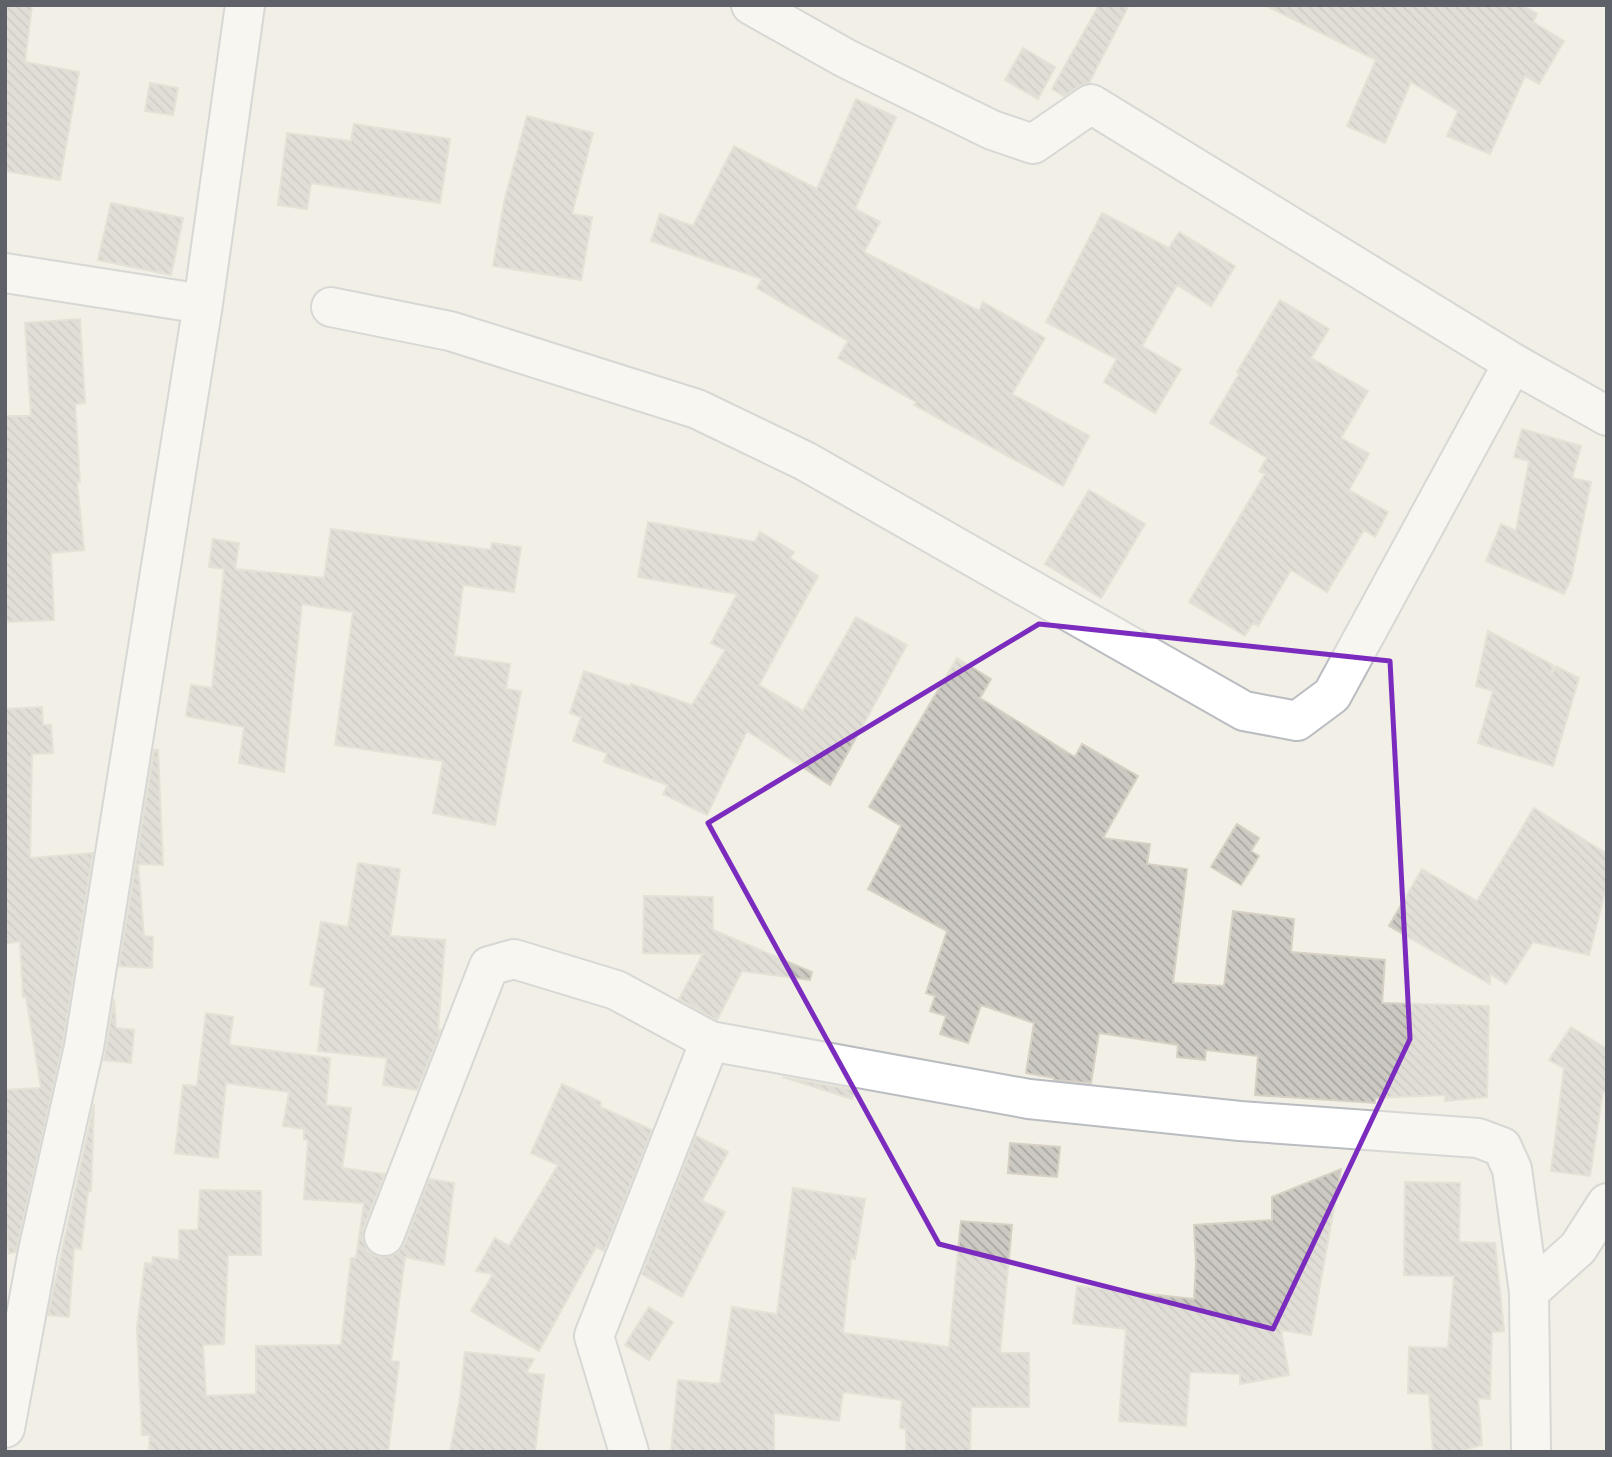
<svg xmlns="http://www.w3.org/2000/svg" width="1612" height="1457" viewBox="0 0 1612 1457" font-family="Signika,sans-serif">
<defs>
<pattern id="building-back-hatch" width="6" height="6" patternUnits="userSpaceOnUse" patternTransform="scale(1.75)"><rect width="6" height="6" fill="#ccc9c3"/><path d="M-1 5l2 2M0 0l6 6M5-1l2 2" fill="none" stroke="#a9a7a2"/></pattern>
</defs>
<rect width="100%" height="100%" fill="#f1efe6"/>
<path fill="url(#building-back-hatch)" stroke="#d6d1c4" stroke-width="2" d="M 5,5 L 32,5 L 25,62 L 79,72 L 60,180 L 5,171 Z
M 1099,5 L 1129,5 L 1089,83 L 1079,86 L 1064,96 L 1052,89 Z
M 1264,5 L 1522,5 L 1537,14 L 1533,22 L 1564,41 L 1539,84 L 1525,76 L 1490,154 L 1447,136 L 1458,111 L 1411,82 L 1385,143 L 1347,126 L 1376,60 Z
M 1023,48 L 1055,67 L 1038,99 L 1005,80 Z
M 150,83 L 178,88 L 173,115 L 145,111 Z
M 856,99 L 896,117 L 855,209 L 880,222 L 864,252 L 979,311 L 983,302 L 1045,338 L 1012,394 L 1089,436 L 1063,486 L 914,405 L 916,402 L 838,358 L 848,341 L 757,288 L 762,279 L 651,241 L 660,214 L 693,226 L 734,146 L 817,189 Z
M 527,116 L 593,133 L 572,214 L 592,217 L 581,280 L 493,266 L 504,202 Z
M 354,124 L 450,139 L 440,203 L 311,183 L 307,209 L 278,205 L 287,133 L 351,141 Z
M 111,203 L 183,218 L 171,275 L 98,260 Z
M 1102,213 L 1169,248 L 1179,232 L 1235,266 L 1211,306 L 1177,285 L 1142,346 L 1181,369 L 1155,413 L 1104,382 L 1117,359 L 1046,322 Z
M 1280,300 L 1329,329 L 1311,358 L 1368,391 L 1341,438 L 1369,454 L 1349,490 L 1388,512 L 1375,537 L 1364,530 L 1327,592 L 1291,570 L 1258,626 L 1253,623 L 1245,636 L 1189,602 L 1265,474 L 1259,471 L 1267,458 L 1210,423 L 1239,374 L 1237,372 Z
M 80,319 L 85,403 L 75,404 L 80,482 L 77,482 L 84,550 L 51,553 L 54,620 L 5,622 L 5,416 L 31,416 L 25,323 Z
M 1522,429 L 1581,446 L 1572,478 L 1591,482 L 1571,579 L 1564,594 L 1486,561 L 1501,524 L 1516,531 L 1529,461 L 1514,457 Z
M 1089,490 L 1145,524 L 1101,598 L 1045,564 Z
M 648,522 L 755,542 L 760,532 L 794,552 L 790,558 L 818,576 L 759,685 L 803,711 L 856,617 L 907,645 L 830,785 L 747,731 L 707,815 L 663,794 L 668,785 L 604,762 L 607,753 L 573,741 L 581,717 L 570,713 L 584,671 L 631,687 L 631,684 L 692,705 L 725,650 L 711,643 L 737,594 L 638,577 Z
M 331,529 L 491,550 L 492,543 L 521,547 L 514,592 L 463,585 L 454,656 L 510,664 L 506,689 L 521,691 L 495,825 L 433,813 L 443,761 L 335,745 L 353,612 L 302,604 L 284,772 L 239,763 L 244,727 L 186,716 L 191,685 L 212,688 L 224,569 L 209,567 L 213,539 L 239,543 L 235,569 L 324,578 Z
M 1488,631 L 1553,665 L 1551,675 L 1556,666 L 1579,678 L 1553,766 L 1478,743 L 1493,691 L 1476,686 Z
M 957,658 L 991,679 L 980,698 L 1075,757 L 1082,744 L 1138,776 L 1103,838 L 1150,844 L 1147,864 L 1187,869 L 1173,983 L 1224,986 L 1233,911 L 1294,919 L 1291,952 L 1385,960 L 1382,1003 L 1489,1006 L 1487,1097 L 1445,1101 L 1445,1095 L 1375,1098 L 1375,1103 L 1255,1095 L 1258,1056 L 1206,1050 L 1205,1060 L 1177,1057 L 1178,1045 L 1099,1033 L 1091,1083 L 1054,1080 L 1054,1078 L 1026,1073 L 1034,1023 L 981,1005 L 968,1043 L 940,1034 L 946,1016 L 930,1011 L 935,996 L 926,993 L 947,931 L 868,889 L 901,826 L 869,807 Z
M 42,707 L 43,725 L 51,725 L 53,753 L 32,754 L 30,858 L 93,853 L 63,1043 L 16,1252 L 9,1253 L 5,1211 L 5,1090 L 41,1088 L 26,997 L 23,997 L 20,941 L 5,944 L 5,709 Z
M 154,750 L 158,750 L 163,865 L 138,864 L 144,936 L 153,937 L 152,968 L 119,966 Z
M 1534,808 L 1607,854 L 1607,884 L 1589,955 L 1533,942 L 1506,984 L 1490,974 L 1490,984 L 1389,926 L 1422,869 L 1477,901 Z
M 1237,824 L 1259,838 L 1251,851 L 1259,856 L 1241,885 L 1211,867 Z
M 358,863 L 400,869 L 390,936 L 445,940 L 438,1030 L 441,1030 L 417,1090 L 383,1085 L 387,1058 L 318,1051 L 325,988 L 310,985 L 321,922 L 348,927 Z
M 644,896 L 713,897 L 713,930 L 812,972 L 810,980 L 742,971 L 717,1020 L 679,999 L 703,954 L 643,953 Z
M 114,999 L 116,1028 L 134,1030 L 131,1063 L 104,1060 Z
M 206,1013 L 233,1017 L 229,1045 L 330,1058 L 326,1105 L 351,1108 L 342,1168 L 385,1174 L 363,1229 L 363,1240 L 367,1250 L 375,1256 L 388,1257 L 397,1253 L 404,1245 L 429,1179 L 454,1183 L 444,1265 L 405,1257 L 391,1361 L 399,1362 L 388,1452 L 149,1452 L 150,1435 L 142,1435 L 137,1328 L 145,1263 L 152,1264 L 153,1257 L 179,1260 L 179,1230 L 198,1230 L 200,1190 L 261,1191 L 261,1255 L 228,1255 L 224,1344 L 203,1345 L 206,1396 L 256,1394 L 256,1346 L 341,1345 L 351,1258 L 356,1258 L 364,1203 L 304,1199 L 308,1140 L 304,1139 L 304,1129 L 283,1126 L 289,1092 L 226,1083 L 218,1158 L 175,1153 L 183,1085 L 197,1086 Z
M 1571,1027 L 1607,1049 L 1607,1093 L 1603,1091 L 1590,1176 L 1551,1171 L 1564,1068 L 1549,1060 Z
M 783,1077 L 855,1090 L 852,1099 Z
M 562,1084 L 601,1102 L 600,1107 L 652,1130 L 604,1251 L 596,1247 L 539,1351 L 471,1311 L 493,1274 L 476,1271 L 495,1238 L 509,1246 L 558,1165 L 531,1153 Z
M 94,1104 L 91,1191 L 88,1191 L 81,1249 L 74,1248 L 69,1317 L 48,1315 Z
M 696,1136 L 728,1152 L 702,1201 L 725,1212 L 682,1297 L 642,1274 Z
M 1010,1143 L 1060,1147 L 1057,1177 L 1008,1173 Z
M 1341,1169 L 1311,1335 L 1281,1330 L 1289,1375 L 1240,1384 L 1240,1374 L 1190,1372 L 1186,1426 L 1119,1421 L 1126,1329 L 1073,1323 L 1077,1286 L 1194,1299 L 1196,1263 L 1194,1225 L 1272,1220 L 1272,1197 Z
M 1405,1182 L 1460,1183 L 1459,1242 L 1495,1243 L 1504,1331 L 1492,1332 L 1490,1399 L 1478,1398 L 1482,1445 L 1457,1452 L 1433,1452 L 1429,1394 L 1408,1393 L 1409,1347 L 1448,1348 L 1454,1276 L 1404,1275 Z
M 793,1188 L 865,1199 L 855,1259 L 851,1258 L 843,1333 L 949,1347 L 961,1221 L 1012,1225 L 1000,1353 L 1029,1353 L 1029,1407 L 971,1407 L 970,1452 L 906,1452 L 906,1429 L 900,1428 L 902,1400 L 843,1392 L 839,1421 L 774,1413 L 774,1452 L 671,1452 L 678,1380 L 720,1384 L 732,1307 L 777,1314 Z
M 649,1307 L 673,1322 L 649,1360 L 625,1345 Z
M 465,1352 L 534,1359 L 526,1373 L 544,1375 L 535,1452 L 450,1452 L 460,1398 Z"/>
<g fill="none" stroke-linecap="round" stroke-linejoin="round">
<g stroke="#b9bcc1" stroke-width="42">
<path id="minor" d="M 751,5 L 845,58 L 992,130 L 1033,144 L 1091,104 L 1513,363 L 1607,416
M 5,273 L 203,304
M 331,307 L 450,331 L 697,409 L 805,461 L 1244,711 L 1297,721 L 1332,695 L 1513,363
M 384,1236 L 489,966 L 514,959 L 616,990 L 710,1041 L 1029,1099 L 1240,1121 L 1478,1138 L 1502,1147 L 1512,1169 L 1529,1292 L 1531,1452
M 1529,1292 L 1578,1248 L 1607,1203
M 5,1428 L 38,1251 L 84,1047 L 203,304 L 245,5
M 629,1452 L 594,1336 L 710,1041"/>
</g>
<use href="#minor" stroke="#fff" stroke-width="38"/>
</g>
<path d="M0 0H1612V1457H0ZM 1039,624 L 1390,661 L 1410,1039 L 1273,1329 L 939,1244 L 708,823 Z" fill="#f1efe6" fill-opacity=".55" fill-rule="evenodd"/>
<path fill="none" stroke="#7b2cbf" stroke-width="5" stroke-linejoin="round" d="M 1039,624 L 1390,661 L 1410,1039 L 1273,1329 L 939,1244 L 708,823 Z"/>
<rect width="1612" height="1457" fill="none" stroke="#5e6268" stroke-width="14"/>
</svg>
